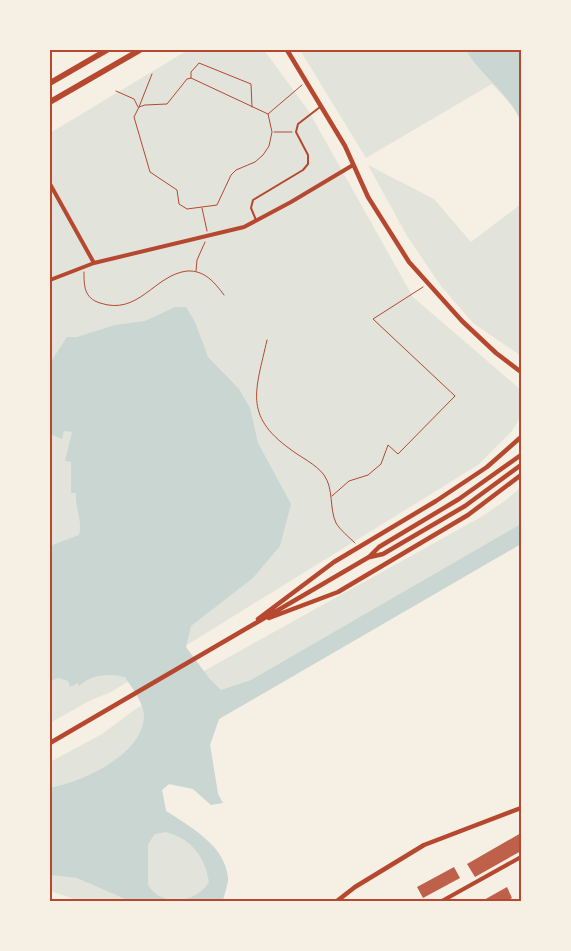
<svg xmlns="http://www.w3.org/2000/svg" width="571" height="951" viewBox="0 0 571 951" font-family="'DM Sans',sans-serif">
<rect width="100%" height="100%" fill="#f6efe4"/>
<path fill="#e2e4dc" d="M 188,50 L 264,50 L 308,110 L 413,297 L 521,390 L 521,416 L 512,431 L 478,465 L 111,692 L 89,701 L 50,723 L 50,208 L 53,193 L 50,193 L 50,133 Z
M 300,50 L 521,50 L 521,122 L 517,111 L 492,84 L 366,158 Z
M 368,165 L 434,199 L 471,242 L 521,204 L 521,356 L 473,323 L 441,286 L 407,236 Z
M 521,487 L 521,544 L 219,719 L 210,745 L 218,794 L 211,805 L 193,789 L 169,784 L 162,790 L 166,811 C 190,827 225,845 228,878 C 228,885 224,894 223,901 L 80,901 L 50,891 L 50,762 L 102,734 L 137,708 L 481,517 L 506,500 Z"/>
<path fill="#c9d6d2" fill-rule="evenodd" d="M 466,50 L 521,50 L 521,122 C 510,94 481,76 466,50 Z
M 175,307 L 186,307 L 195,322 L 208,357 L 239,389 L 250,408 L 258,443 L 291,504 L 280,546 L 253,578 L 191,626 L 186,647 L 209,678 L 221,690 L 251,680 L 521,524 L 521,544 L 219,719 L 210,745 L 218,794 L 223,803 L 211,805 L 193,789 L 169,784 L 162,790 L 166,811 C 190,827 225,845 228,878 C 228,885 224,894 223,901 L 130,901 L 77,878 L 50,875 L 50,788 C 81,782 141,756 144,718 C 145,704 132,688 125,677 C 108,673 92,674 79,686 L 78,683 L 70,687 L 68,681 L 58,678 L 50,681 L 50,546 L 79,535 C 83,521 75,510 76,493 L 71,493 L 71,462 L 65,461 L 72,432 L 64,431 L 62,439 L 50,434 L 50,363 L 67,337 L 77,337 L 115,325 L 145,321 ZM 166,832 C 191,839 205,856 209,882 C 197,903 162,908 148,885 L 148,844 L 155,834 Z"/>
<path fill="#bf614a" d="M 521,833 L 521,851 L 475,877 L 467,864 Z
M 454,867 L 460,878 L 423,898 L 417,887 Z
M 507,887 L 512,898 L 507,901 L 482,901 Z"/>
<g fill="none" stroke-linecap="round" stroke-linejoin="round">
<path stroke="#b5482f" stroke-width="1" d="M 191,78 L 191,72 L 199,63 L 251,84 L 252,107
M 116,91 L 134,99 L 138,107
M 139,107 L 152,74
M 268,114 L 272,132 L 269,146 L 263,155 L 255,162 L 236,170 L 231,175 L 217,205 L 187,209 L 179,204 L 177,190 L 150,172 L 134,117 L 139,107 L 145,105 L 167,104 L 187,79 L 191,78 L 268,114 L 302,85
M 274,132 L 292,132
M 202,208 L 207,231
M 196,271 L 197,260 L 205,242
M 84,272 C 84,286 84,298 100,303 C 139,316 154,275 187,271 C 205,270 215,283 224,295
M 267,340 C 256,390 243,415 290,449 C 300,457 316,464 324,475 C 334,489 329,508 336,523 C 340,530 349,537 355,543
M 332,496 L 349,481 L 368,475 L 381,464 L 388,445 L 398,454 L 455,396 L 373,319 L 423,287"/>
<path stroke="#b5482f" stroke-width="2" d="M 256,220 L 251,208 L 253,200 L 303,170 L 308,164 L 308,155 L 296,132 L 298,124 L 320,107"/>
<path stroke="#b5482f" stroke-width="4" d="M 50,184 L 94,263
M 50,280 L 94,263 L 244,227 L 291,202 L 353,165
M 442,901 L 521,857"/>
<path stroke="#b5482f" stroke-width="4.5" d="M 287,50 L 345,146 L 368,197 L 409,262 L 462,321 L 496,353 L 521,372
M 370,557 L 383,554 L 465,506 L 521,465
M 269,618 L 338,592 L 468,515 L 521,475
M 258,619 L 334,562 L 436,501 L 487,467 L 521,437
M 50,743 L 369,557 L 379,547 L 459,499 L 521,455
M 337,901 L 355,887 L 424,845 L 521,808"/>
<path stroke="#b5482f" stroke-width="5.5" d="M 50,83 L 107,50
M 50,102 L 140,50"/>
</g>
<rect width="571" height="951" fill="none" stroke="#f6efe4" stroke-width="102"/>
<rect x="51" y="51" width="469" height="849" fill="none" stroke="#b5482f" stroke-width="2"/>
</svg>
